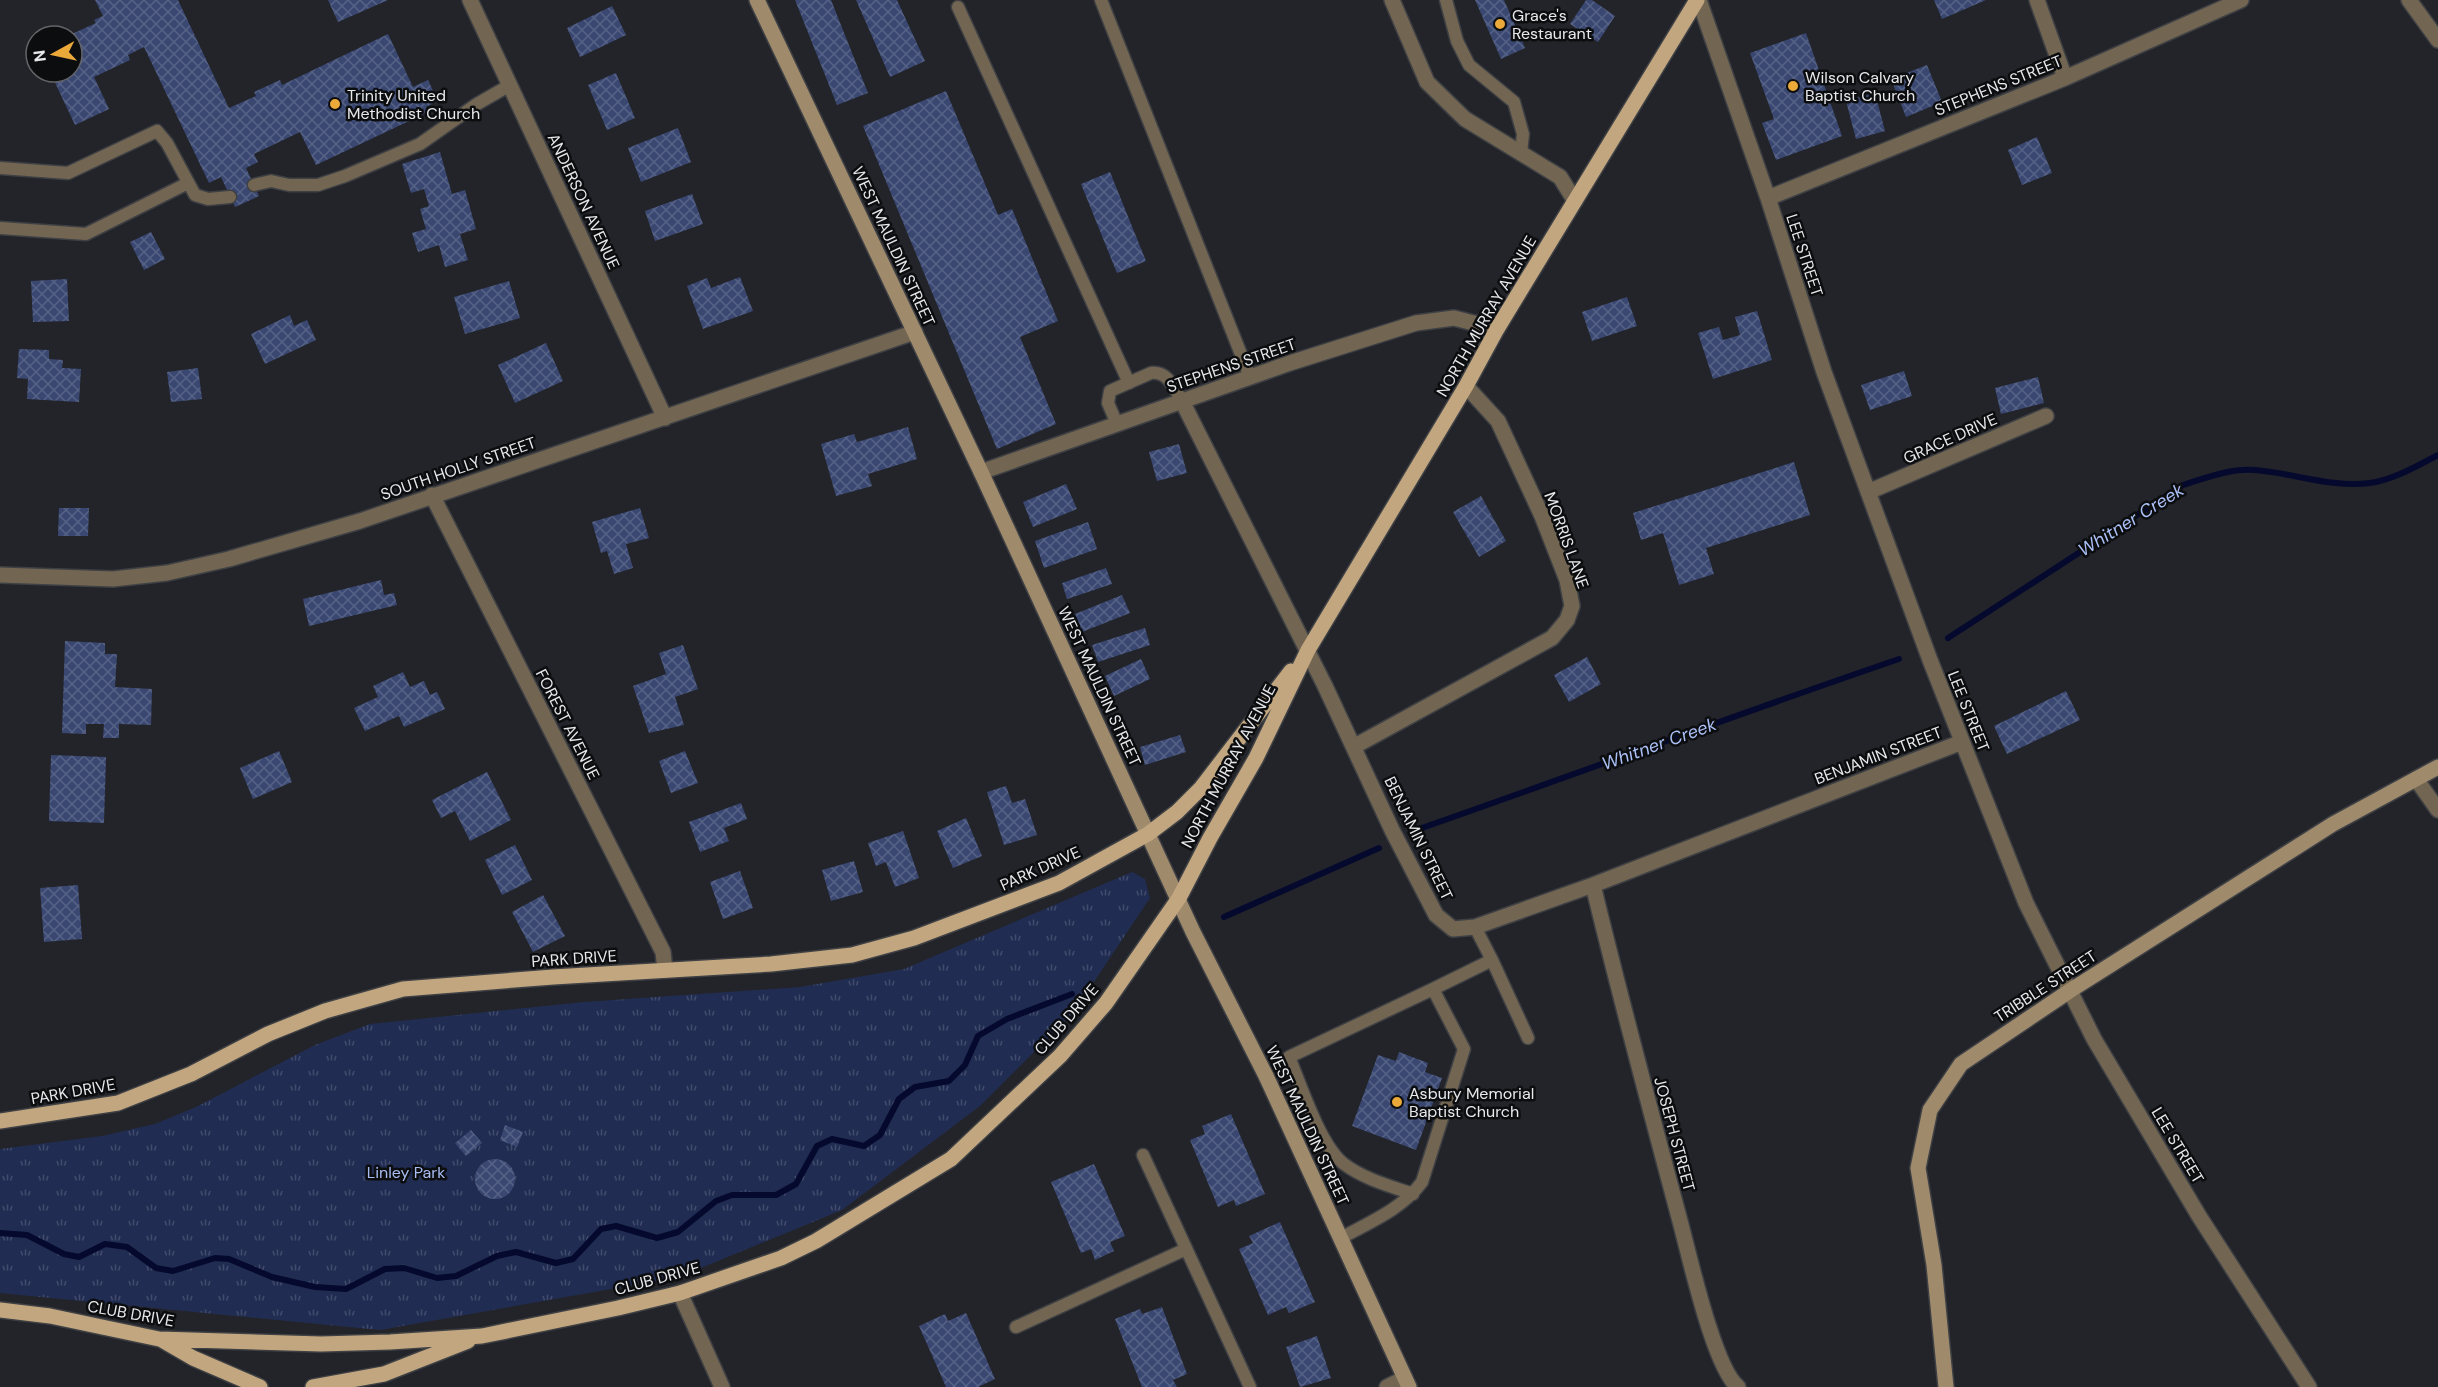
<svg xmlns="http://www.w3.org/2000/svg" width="2438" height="1387" viewBox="0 0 2438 1387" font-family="'DM Sans',sans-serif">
<defs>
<pattern id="park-tufts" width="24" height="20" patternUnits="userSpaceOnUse" patternTransform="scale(1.5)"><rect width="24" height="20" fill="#212c52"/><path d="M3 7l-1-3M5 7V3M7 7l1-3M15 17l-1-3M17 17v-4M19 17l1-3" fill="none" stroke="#414b6b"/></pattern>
<pattern id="building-cross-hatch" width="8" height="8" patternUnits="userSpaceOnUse" patternTransform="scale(1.5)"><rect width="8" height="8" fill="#394771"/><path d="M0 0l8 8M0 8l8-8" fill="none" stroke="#566286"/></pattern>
</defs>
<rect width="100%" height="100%" fill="#222429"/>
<path fill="url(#park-tufts)" d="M 1132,872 L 1145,879 L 1150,898 L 1073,1013 L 980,1106 L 842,1210 L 679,1277 L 380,1330 L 0,1293 L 0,1149 L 102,1136 L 155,1124 L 196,1107 L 315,1045 L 370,1024 L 584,1002 L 800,987 L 904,969 Z"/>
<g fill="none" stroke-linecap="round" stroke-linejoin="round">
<path stroke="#05092e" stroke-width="6" d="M 1948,638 L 2183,485 C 2205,478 2231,468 2255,470 C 2293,473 2331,488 2370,483 C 2393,480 2417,466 2438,455
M 1419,829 C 1579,773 1738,714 1899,659
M 1224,917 L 1379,848
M 0,1233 L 27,1235 L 64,1254 L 79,1257 L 105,1244 L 127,1247 L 156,1268 L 173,1271 L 215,1258 L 229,1259 L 272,1277 L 315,1287 L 346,1289 L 385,1269 L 404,1268 L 437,1278 L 456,1276 L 497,1256 L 516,1252 L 556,1263 L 573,1259 L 601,1229 L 616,1226 L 657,1238 L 678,1232 L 716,1201 L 732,1195 L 776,1195 L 796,1184 L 817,1146 L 832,1139 L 864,1146 L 880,1135 L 899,1099 L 915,1087 L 949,1081 L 965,1065 L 978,1036 L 1007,1019 L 1072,994"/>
</g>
<path fill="url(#building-cross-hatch)" d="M 95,0 L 178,0 L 229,108 L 256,96 L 254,92 L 280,80 L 282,85 L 388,34 L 413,87 L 428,80 L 438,101 L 426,107 L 428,112 L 316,165 L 300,132 L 254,154 L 258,162 L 246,168 L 259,196 L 235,207 L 221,177 L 209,183 L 144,47 L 128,55 L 130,60 L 94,77 L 109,109 L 75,125 L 50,72 L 72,72 L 72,34 L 96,23 L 94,20 L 103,16 Z
M 328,0 L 388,0 L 338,22 Z
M 795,0 L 831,0 L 868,93 L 837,105 Z
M 856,0 L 897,0 L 925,61 L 890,77 Z
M 1475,0 L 1504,0 L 1525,48 L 1501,59 Z
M 1586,0 L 1592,0 L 1615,16 L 1598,42 L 1570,24 Z
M 1934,0 L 1986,0 L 1942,19 Z
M 612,6 L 626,35 L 580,57 L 567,28 Z
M 1806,33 L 1842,136 L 1776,160 L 1762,123 L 1774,119 L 1750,53 Z
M 1927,65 L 1942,102 L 1906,117 L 1891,79 Z
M 616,73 L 635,118 L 607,130 L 588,85 Z
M 946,91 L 998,215 L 1012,209 L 1058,321 L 1020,337 L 1056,424 L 997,449 L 863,126 Z
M 1875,93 L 1885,131 L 1856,139 L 1846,101 Z
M 678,128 L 691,162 L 641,182 L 628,148 Z
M 2037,137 L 2052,173 L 2022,185 L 2008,150 Z
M 440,152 L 452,194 L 465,190 L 476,229 L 460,234 L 468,260 L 445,267 L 439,245 L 418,252 L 412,233 L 426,229 L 420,209 L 429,206 L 424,189 L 411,193 L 402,164 Z
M 1110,172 L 1146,261 L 1117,273 L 1081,184 Z
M 692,194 L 703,224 L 655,241 L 645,211 Z
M 151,232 L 165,259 L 144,270 L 130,242 Z
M 740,277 L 753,311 L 703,329 L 687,286 L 707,278 L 711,288 Z
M 67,279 L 69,321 L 33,322 L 31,281 Z
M 509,281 L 520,318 L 465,334 L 454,297 Z
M 1627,297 L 1637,326 L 1592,341 L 1582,312 Z
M 1757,311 L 1772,360 L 1713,379 L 1698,333 L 1719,327 L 1723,340 L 1740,335 L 1735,317 Z
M 290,315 L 294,326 L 307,320 L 316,340 L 265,364 L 251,334 Z
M 546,343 L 563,381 L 515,403 L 498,365 Z
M 19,349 L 49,350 L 49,359 L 63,360 L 62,368 L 81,369 L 79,402 L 27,399 L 28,379 L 17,378 Z
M 198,368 L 202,399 L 171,402 L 167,372 Z
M 1904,371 L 1912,396 L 1870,410 L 1861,385 Z
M 2038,377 L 2044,403 L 2001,414 L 1995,388 Z
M 908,427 L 917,459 L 868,474 L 872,486 L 836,496 L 821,444 L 854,434 L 857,442 Z
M 1179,444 L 1187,473 L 1157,481 L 1149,452 Z
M 1794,462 L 1810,515 L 1706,548 L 1714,574 L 1679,585 L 1663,533 L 1641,540 L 1633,513 Z
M 1066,484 L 1077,509 L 1033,527 L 1023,502 Z
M 1481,496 L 1506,541 L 1479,557 L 1453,512 Z
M 59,508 L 89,508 L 88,536 L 58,536 Z
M 640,508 L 649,538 L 626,544 L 633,568 L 614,574 L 607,551 L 601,553 L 592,522 Z
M 1088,522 L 1097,549 L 1044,568 L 1035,541 Z
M 1106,568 L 1112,584 L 1067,599 L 1062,583 Z
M 381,580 L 384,595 L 394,593 L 397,605 L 309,626 L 303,599 Z
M 1122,595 L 1130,613 L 1082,632 L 1075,614 Z
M 1145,628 L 1150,645 L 1098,662 L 1092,645 Z
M 65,641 L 105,643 L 105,654 L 117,654 L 115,687 L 152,689 L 151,725 L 119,724 L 119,738 L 103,738 L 104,724 L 86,724 L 86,734 L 62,733 Z
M 683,645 L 698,689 L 675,697 L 684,725 L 649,733 L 633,686 L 666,674 L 659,653 Z
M 1587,657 L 1601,684 L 1569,702 L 1554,675 Z
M 1141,659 L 1150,679 L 1114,696 L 1105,676 Z
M 403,672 L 410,687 L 424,681 L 430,695 L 437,692 L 445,709 L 404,727 L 399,716 L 365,731 L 354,708 L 378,697 L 373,686 Z
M 2066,691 L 2080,720 L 2007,754 L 1994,726 Z
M 1180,735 L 1186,752 L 1145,765 L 1140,747 Z
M 279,751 L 292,782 L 253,799 L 240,768 Z
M 685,751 L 698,783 L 671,793 L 659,761 Z
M 51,755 L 106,757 L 104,823 L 49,821 Z
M 487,772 L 511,820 L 470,841 L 455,811 L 441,818 L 432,800 Z
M 1006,786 L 1012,803 L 1025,799 L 1037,835 L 1004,845 L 987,792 Z
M 741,803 L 747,819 L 724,828 L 729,841 L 700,852 L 689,822 Z
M 966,818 L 982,856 L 953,868 L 937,831 Z
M 903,831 L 919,878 L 895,887 L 886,862 L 876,866 L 868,843 Z
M 515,845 L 532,880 L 502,895 L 485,860 Z
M 854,861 L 863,892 L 831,901 L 822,870 Z
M 740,871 L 753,908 L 723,919 L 710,882 Z
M 78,885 L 82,939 L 44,942 L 40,888 Z
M 543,895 L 565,936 L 533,952 L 512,912 Z
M 1399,1052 L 1428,1063 L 1425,1072 L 1442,1078 L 1416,1150 L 1352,1126 L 1378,1055 L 1396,1061 Z
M 1231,1114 L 1265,1194 L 1236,1206 L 1234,1200 L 1218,1207 L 1190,1140 L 1205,1134 L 1202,1126 Z
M 505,1125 L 523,1132 L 517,1147 L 500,1140 Z
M 471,1130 L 482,1143 L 466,1156 L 455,1143 Z
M475 1179a20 20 0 1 1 40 0a20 20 0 1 1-40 0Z
M 1094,1164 L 1125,1236 L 1110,1242 L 1114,1251 L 1095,1260 L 1091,1249 L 1081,1253 L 1051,1182 Z
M 1280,1222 L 1315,1302 L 1289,1313 L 1286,1307 L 1268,1315 L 1239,1249 L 1253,1243 L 1249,1236 Z
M 1162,1307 L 1187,1374 L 1173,1380 L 1177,1387 L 1142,1387 L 1115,1319 L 1140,1309 L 1142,1314 Z
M 966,1313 L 995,1379 L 978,1387 L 946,1387 L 919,1326 L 945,1314 L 948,1321 Z
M 1317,1336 L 1331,1378 L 1300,1387 L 1286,1347 Z"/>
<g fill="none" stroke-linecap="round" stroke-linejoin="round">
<g stroke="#3e4044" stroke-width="15">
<path id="lane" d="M 1101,0 L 1250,377
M 1446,0 L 1457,41 L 1469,65 L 1514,102 L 1523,134 L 1521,153
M 958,7 L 1129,383
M 0,168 L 68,173 L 157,131 L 167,143 L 195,195 L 208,199 L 230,197
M 254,185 L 271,181 L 289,185 L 318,185 L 345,176 L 420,144 L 477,104 L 510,85
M 0,228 L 86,234 L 188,183
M 1117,424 L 1108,403 L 1110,391 L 1151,373 C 1168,371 1174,388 1182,401
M 1492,960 L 1528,1038
M 1143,1155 L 1250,1387
M 1413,1194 C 1390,1186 1364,1179 1344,1164 C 1320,1146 1301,1085 1289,1057 L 1433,989
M 1341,1238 C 1370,1222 1402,1209 1422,1182 L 1464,1049 L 1433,989 L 1492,960 L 1475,927
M 1016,1327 L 1186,1249"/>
</g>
<g stroke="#3e4044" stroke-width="18">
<path id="street" d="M 470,0 L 665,418
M 1392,0 L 1427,82 L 1465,119 L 1560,177 L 1575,201
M 1699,0 L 1768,198 L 1824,372 L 1930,660 L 2026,903 L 2094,1039 L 2199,1216 L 2309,1387
M 2037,0 L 2065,78
M 2409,0 L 2438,40
M 1768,198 L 2065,78 L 2241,0
M 1182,401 L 1325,686 L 1392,830 L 1436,915 L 1453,929 L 1475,927 L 1593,885 L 1962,742
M 981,472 L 1290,363 L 1416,323 L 1454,318 L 1497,329
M 1868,492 L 2046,416
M 432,495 L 663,952 L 665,970
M 0,575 L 113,579 L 167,573 L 229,559 L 360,521 L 915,332
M 1355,746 L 1552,638 L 1567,620 L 1572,606 L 1567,580 L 1542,516 L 1498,421 L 1466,386
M 2416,779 L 2438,810
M 1593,885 C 1620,997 1650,1109 1680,1221 C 1689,1254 1714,1368 1738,1387
M 680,1293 L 722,1387
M 1387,1387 L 1405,1378"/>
</g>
<g stroke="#3e4044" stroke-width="18">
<path id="secondary" d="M 757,0 L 981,472 L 1193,932 L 1266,1076 L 1409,1387
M 1946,1387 L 1934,1265 L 1918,1168 L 1930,1110 L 1961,1064 L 2071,990 L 2333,824 L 2438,767"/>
</g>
<g stroke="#3e4044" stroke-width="18">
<path id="primary" d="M 0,1121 L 118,1103 L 191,1074 L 268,1034 L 325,1011 L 403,989 L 553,977 L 771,964 L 852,955 L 914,938 L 1059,883 L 1148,834 L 1177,812 L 1201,788 L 1291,671
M 0,1310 L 50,1316 L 159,1339 L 321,1344 L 390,1342 L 482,1336 L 618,1308 L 680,1293 L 781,1258 L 816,1241 L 951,1159 L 1060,1056 L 1106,1003 L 1179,898 L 1210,838 L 1256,758 L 1308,650 L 1466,386 L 1497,329 L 1697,0
M 162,1340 L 193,1358 L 260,1387
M 313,1387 L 384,1374 L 468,1341"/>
</g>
<use href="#lane" stroke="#726552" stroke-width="12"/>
<use href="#street" stroke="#726552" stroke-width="15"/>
<use href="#secondary" stroke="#9f8a6c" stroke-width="15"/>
<use href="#primary" stroke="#c2a67f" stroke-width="15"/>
</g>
<g fill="#eba93a" stroke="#0c0d0f" stroke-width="2">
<circle cx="1500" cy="24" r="6"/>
<circle cx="1793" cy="86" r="6"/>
<circle cx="335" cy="104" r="6"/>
<circle cx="1397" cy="1102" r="6"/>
</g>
<g text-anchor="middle" stroke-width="5" stroke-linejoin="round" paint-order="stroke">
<g font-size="16" fill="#e8e9ed" stroke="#0c0d0f" text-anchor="start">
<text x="1512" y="21">Grace's<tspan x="1512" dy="18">Restaurant</tspan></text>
<text x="1805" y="83">Wilson Calvary<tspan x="1805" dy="18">Baptist Church</tspan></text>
<text x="347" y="101">Trinity United<tspan x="347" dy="18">Methodist Church</tspan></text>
<text x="1409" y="1099">Asbury Memorial<tspan x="1409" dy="18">Baptist Church</tspan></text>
</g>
<g font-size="16" fill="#e8e9ed" stroke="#0c0d0f">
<text transform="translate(1998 85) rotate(-22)" y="6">STEPHENS STREET</text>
<text transform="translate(584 201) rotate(65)" y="6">ANDERSON AVENUE</text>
<text transform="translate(894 246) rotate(65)" y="6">WEST MAULDIN STREET</text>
<text transform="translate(1805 255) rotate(72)" y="6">LEE STREET</text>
<text transform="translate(1486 316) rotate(-60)" y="6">NORTH MURRAY AVENUE</text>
<text transform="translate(1231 365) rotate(-19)" y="6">STEPHENS STREET</text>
<text transform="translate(1950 438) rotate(-24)" y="6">GRACE DRIVE</text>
<text transform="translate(458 468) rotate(-19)" y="6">SOUTH HOLLY STREET</text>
<text transform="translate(1567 540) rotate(70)" y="6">MORRIS LANE</text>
<text transform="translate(1100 686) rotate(65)" y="6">WEST MAULDIN STREET</text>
<text transform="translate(1969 711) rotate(68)" y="6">LEE STREET</text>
<text transform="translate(568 724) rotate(63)" y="6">FOREST AVENUE</text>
<text transform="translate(1878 755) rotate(-21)" y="6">BENJAMIN STREET</text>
<text transform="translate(1228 766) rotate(-62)" y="6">NORTH MURRAY AVENUE</text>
<text transform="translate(1419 838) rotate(64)" y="6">BENJAMIN STREET</text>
<text transform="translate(1040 868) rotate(-24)" y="6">PARK DRIVE</text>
<text transform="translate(574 958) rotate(-4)" y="6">PARK DRIVE</text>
<text transform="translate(2045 986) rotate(-33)" y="6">TRIBBLE STREET</text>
<text transform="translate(1066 1019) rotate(-49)" y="6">CLUB DRIVE</text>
<text transform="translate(73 1091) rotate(-10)" y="6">PARK DRIVE</text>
<text transform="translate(1308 1125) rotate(65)" y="6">WEST MAULDIN STREET</text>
<text transform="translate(1675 1134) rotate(75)" y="6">JOSEPH STREET</text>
<text transform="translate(2178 1145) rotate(59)" y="6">LEE STREET</text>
<text transform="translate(657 1278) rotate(-15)" y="6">CLUB DRIVE</text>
<text transform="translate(131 1313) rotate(10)" y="6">CLUB DRIVE</text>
</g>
<g font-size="16" fill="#a9bdf5" stroke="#0c0d0f">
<text x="406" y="1178">Linley Park</text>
</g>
<g font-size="18" font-style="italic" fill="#acc0f8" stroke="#0c0d0f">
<text transform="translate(2131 520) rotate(-32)" y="6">Whitner Creek</text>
<text transform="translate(1659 744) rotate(-20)" y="6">Whitner Creek</text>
</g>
</g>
<g transform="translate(54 54) rotate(262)"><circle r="28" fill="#0c0d0f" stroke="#646568" stroke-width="1.5"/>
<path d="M0-4.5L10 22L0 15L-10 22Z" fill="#eba93a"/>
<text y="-9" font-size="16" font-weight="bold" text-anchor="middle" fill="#e8e9ed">N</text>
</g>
</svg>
